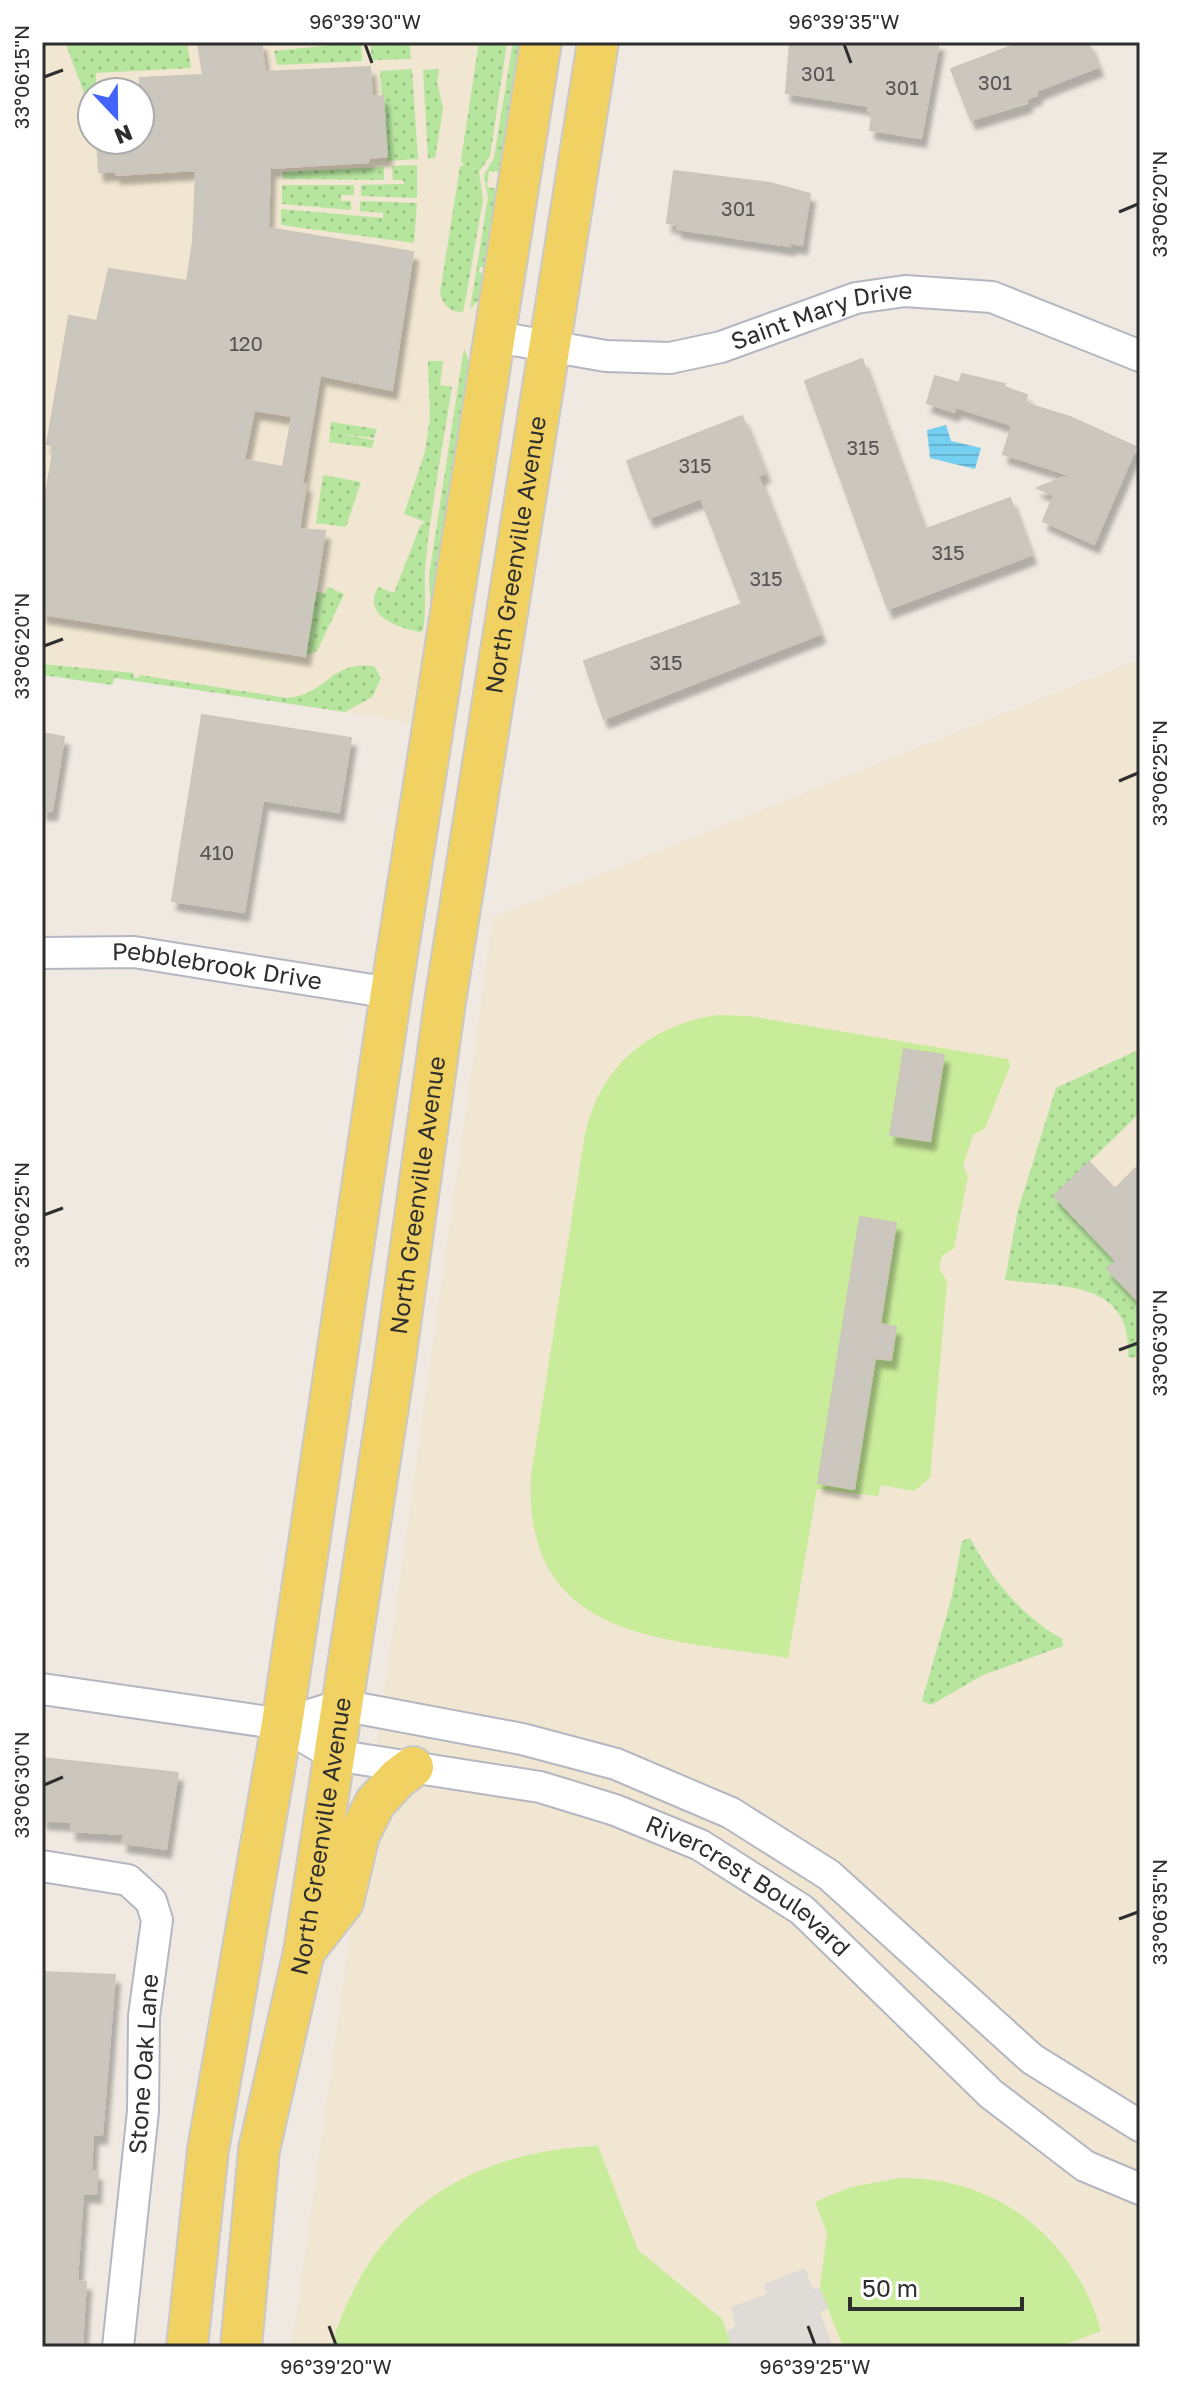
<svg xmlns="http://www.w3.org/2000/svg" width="1182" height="2389" viewBox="0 0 1182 2389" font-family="'Golos Text',sans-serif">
<defs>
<pattern id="grass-dots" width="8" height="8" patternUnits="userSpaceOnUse" patternTransform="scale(2)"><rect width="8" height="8" fill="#b6e59e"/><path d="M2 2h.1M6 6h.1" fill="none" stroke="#9dc588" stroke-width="1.8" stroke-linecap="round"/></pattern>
<pattern id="water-rules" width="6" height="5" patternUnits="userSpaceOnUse" patternTransform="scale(2)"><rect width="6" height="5" fill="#75cff0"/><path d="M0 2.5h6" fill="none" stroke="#66b2ce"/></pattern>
<filter id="shadow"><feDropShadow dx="5" dy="9" stdDeviation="2" flood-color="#0004"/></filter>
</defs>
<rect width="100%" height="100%" fill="#efe9e1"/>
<path fill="#f0e6d1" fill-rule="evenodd" d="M 42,42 L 523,42 L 414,723 L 114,677 L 42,674 ZM 92,92 L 140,92 L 140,140 L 92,140 Z
M 1140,659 L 1140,2347 L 292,2347 L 493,917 Z"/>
<path fill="url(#grass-dots)" d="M 65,42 L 187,42 L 191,68 L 96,73 L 96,92 L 92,92 L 92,100 L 87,101 Z
M 361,42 L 362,61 L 277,65 L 274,51 Z
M 370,42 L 409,42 L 411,59 L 372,60 Z
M 479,42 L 507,42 L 490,156 L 479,172 L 483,200 L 466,297 L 463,312 C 450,313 443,304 440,293 L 460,166 L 464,166 L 461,160 Z
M 513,42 L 520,42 L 522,46 L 501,172 L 489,171 L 487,187 L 498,189 L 486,268 L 480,267 L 479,272 L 485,274 L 481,297 L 470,309 L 488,198 L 484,175 L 494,158 Z
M 412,69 L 418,159 L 387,161 L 380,71 Z
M 439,69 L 437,82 L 443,109 L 435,158 L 428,159 L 423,70 Z
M 417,165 L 417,198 L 361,196 L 361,185 L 404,184 L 403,180 L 393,180 L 392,166 Z
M 384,167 L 384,180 L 283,179 L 283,172 Z
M 282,185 L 354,185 L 354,195 L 341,195 L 341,201 L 351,201 L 351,210 L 282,204 Z
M 360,201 L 417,203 L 414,243 L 281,225 L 281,209 L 383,218 L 383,213 L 360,211 Z
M 464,348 L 470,365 L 431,612 L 429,576 Z
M 428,361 L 443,361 L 440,385 L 452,387 C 443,444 432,501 426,558 C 423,582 427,607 423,631 L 419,632 C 396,627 362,615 378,587 L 394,593 L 420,526 L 425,522 L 404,514 L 425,452 L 430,417 Z
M 331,422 L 377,429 L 374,438 L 334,433 L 374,440 L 372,448 L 329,442 Z
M 323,475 L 361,482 L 346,527 L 316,523 Z
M 328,587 L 344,594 L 317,651 L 305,656 L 315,592 L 325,593 Z
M 42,664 L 134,673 L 133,677 L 139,678 L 140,675 L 287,698 C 329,694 329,661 374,666 L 381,678 L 372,697 L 345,712 L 115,678 L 112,685 L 42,675 Z
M 1140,1049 L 1140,1113 L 1054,1196 L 1116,1261 L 1107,1269 L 1140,1304 L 1140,1358 L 1128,1357 C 1133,1280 1062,1287 1005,1280 L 1018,1210 L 1056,1088 Z
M 970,1538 C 992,1579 1020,1615 1062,1639 L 1063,1646 L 983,1675 L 931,1705 L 922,1701 L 952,1596 L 962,1541 Z"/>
<path fill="#c9ec9a" d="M 717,1015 L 749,1016 L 1008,1059 L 1010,1066 L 985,1128 L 973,1135 L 963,1166 L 968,1176 L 954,1248 L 942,1256 L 939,1268 L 947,1282 L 930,1478 L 914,1491 L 881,1485 L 878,1496 L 817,1489 L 788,1658 C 666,1638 523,1643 531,1476 L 585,1134 C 601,1065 649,1026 717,1015 Z
M 598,2146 L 638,2250 L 722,2319 L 732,2347 L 331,2347 C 370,2217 464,2151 598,2146 Z
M 900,2178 C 997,2176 1075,2239 1101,2331 L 1059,2347 L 843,2347 L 820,2288 L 827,2232 L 815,2202 L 851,2187 Z"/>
<path fill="#dfdcd8" d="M 805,2268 L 813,2289 L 820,2288 L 829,2309 L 820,2312 L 833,2347 L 732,2347 L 727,2332 L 735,2325 L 731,2307 L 767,2294 L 764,2284 Z"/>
<path fill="url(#water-rules)" d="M 946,425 L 951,441 L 981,448 L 975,469 L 930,458 L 927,430 Z"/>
<path fill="#cbc7bf" stroke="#cbc5ba" stroke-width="2" fill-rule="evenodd" filter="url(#shadow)" d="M 198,42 L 261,42 L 265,72 L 370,67 L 372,97 L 383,96 L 387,156 L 369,158 L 368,162 L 270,168 L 268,228 L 413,252 L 392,390 L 320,375 L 302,484 L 306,484 L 299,529 L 325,531 L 305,656 L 42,614 L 42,518 L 54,446 L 47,444 L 69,316 L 97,321 L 109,269 L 187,281 L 193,242 L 196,170 L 116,175 L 116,171 L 99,172 L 97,140 L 140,140 L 140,78 L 203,75 ZM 254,410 L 292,416 L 283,467 L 244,460 Z
M 790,42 L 939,42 L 921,138 L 870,130 L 873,112 L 868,111 L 869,106 L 786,93 Z
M 1022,42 L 1088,42 L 1098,67 L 1036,91 L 1037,95 L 1026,99 L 1027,103 L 971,120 L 951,69 Z
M 674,171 L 770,183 L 810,194 L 802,245 L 790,243 L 790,246 L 677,229 L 678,225 L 667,223 Z
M 862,359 L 924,530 L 1010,498 L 1031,555 L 888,609 L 805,381 Z
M 962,374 L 1005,384 L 1004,387 L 1027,395 L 1024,403 L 1070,417 L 1136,447 L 1094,544 L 1043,521 L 1054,495 L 1037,488 L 1070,475 L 1003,454 L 1012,425 L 956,407 L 954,412 L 927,403 L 935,376 L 959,383 Z
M 742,416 L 765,473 L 758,476 L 820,634 L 604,719 L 584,661 L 742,604 L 701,498 L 649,518 L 627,461 Z
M 202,715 L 351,738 L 339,812 L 263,800 L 244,912 L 172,901 Z
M 42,733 L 64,737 L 52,811 L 42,811 Z
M 904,1049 L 944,1055 L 930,1141 L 890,1135 Z
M 1089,1162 L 1115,1189 L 1140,1164 L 1140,1303 L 1107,1269 L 1116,1261 L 1054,1196 Z
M 860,1217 L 896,1223 L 880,1324 L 896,1327 L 891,1360 L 875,1358 L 854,1489 L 818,1483 Z
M 42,1758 L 178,1773 L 166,1849 L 122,1843 L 124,1834 L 71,1831 L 72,1822 L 42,1820 Z
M 42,1972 L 115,1975 L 102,2135 L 93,2134 L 91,2171 L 97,2172 L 96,2194 L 83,2193 L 77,2281 L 86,2282 L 82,2347 L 42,2347 Z"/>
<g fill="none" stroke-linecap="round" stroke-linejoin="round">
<g stroke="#b4b7c1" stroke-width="34">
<g id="minor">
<path id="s1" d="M 496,337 L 606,356 L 670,358 L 721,347 L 856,298 L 905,291 L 992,297 L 1140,356"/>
<path id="s2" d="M 42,953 L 134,952 L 391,993"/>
<path id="s3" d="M 42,1689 L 282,1724 L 334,1755 L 540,1787 L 615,1810 L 700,1845 L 802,1910 L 991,2094 L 1085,2166 L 1140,2189"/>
<path d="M 282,1724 L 341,1705 L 522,1739 L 616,1764 L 731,1813 L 829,1875 L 1032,2059 L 1140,2126"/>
<path d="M 42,1866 L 128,1880 L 151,1901 L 157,1920 L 144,2016 L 143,2111 L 118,2347"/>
</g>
</g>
<g stroke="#c9c9c9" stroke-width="44">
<g id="major">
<path d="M 304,1952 L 343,1902 L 359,1835 L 375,1803 L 398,1778 L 413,1767"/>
<path d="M 187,2347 L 208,2150 L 282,1724 L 391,993 L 541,42"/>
<path id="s4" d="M 241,2347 L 259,2150 L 304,1952 L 394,1368 L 445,1002 L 598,42"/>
</g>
</g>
<use href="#minor" stroke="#fff" stroke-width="30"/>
<use href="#major" stroke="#f2d163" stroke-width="40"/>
</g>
<path fill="none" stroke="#2e2e2e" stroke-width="3" d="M 365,44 L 372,63M 844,44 L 851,63M 44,77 L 63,70M 1119,212 L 1138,204M 44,646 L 63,639M 1119,781 L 1138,773M 44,1215 L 63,1208M 1119,1350 L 1138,1343M 44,1785 L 63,1777M 1119,1919 L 1138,1912M 329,2326 L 336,2345M 808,2326 L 815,2345"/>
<g text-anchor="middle" stroke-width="8" stroke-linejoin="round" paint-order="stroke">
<g font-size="20" fill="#555452">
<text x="818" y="81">301</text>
<text x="995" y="90">301</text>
<text x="902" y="95">301</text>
<text x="738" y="216">301</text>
<text x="246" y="351">120</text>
<text x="863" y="455">315</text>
<text x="695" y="473">315</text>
<text x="948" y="560">315</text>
<text x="766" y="586">315</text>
<text x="666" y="670">315</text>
<text x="217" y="860">410</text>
</g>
<g font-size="24" fill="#2e2e2e" stroke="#fff">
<text dy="8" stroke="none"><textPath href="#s1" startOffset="334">Saint Mary Drive</textPath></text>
<text dy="8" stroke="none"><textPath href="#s4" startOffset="1814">North Greenville Avenue</textPath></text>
<text dy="8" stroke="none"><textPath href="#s2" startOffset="176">Pebblebrook Drive</textPath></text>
<text dy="8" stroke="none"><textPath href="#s4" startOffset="1166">North Greenville Avenue</textPath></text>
<text dy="8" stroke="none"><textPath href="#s4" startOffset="518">North Greenville Avenue</textPath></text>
<text dy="8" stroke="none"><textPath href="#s3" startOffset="744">Rivercrest Boulevard</textPath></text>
<text transform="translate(144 2064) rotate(-86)" y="8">Stone Oak Lane</text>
</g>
</g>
<rect width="1182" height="2389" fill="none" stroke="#ffffff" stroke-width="88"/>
<g transform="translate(116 116) rotate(158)"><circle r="38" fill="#ffffff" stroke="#ababab" stroke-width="2"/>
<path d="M0-6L14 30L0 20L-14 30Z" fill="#4264fb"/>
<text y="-12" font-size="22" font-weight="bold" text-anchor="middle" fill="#2e2e2e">N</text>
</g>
<path d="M850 2297v12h172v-12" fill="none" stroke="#2e2e2e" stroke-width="4"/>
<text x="862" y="2297" font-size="24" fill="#2e2e2e" stroke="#ffffff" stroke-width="6" paint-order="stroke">50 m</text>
<rect x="44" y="44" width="1094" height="2301" fill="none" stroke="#2e2e2e" stroke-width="3"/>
<g font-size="20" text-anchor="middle" fill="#2e2e2e">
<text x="365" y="29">96°39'30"W</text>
<text x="844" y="29">96°39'35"W</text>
<text transform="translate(22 77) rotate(-90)" y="7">33°06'15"N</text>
<text transform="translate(1160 204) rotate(-90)" y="7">33°06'20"N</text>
<text transform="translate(22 646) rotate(-90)" y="7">33°06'20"N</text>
<text transform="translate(1160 773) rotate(-90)" y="7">33°06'25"N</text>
<text transform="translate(22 1215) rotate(-90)" y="7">33°06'25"N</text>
<text transform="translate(1160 1343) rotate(-90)" y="7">33°06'30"N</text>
<text transform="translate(22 1785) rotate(-90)" y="7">33°06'30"N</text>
<text transform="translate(1160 1912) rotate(-90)" y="7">33°06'35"N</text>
<text x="336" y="2374">96°39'20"W</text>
<text x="815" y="2374">96°39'25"W</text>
</g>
</svg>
